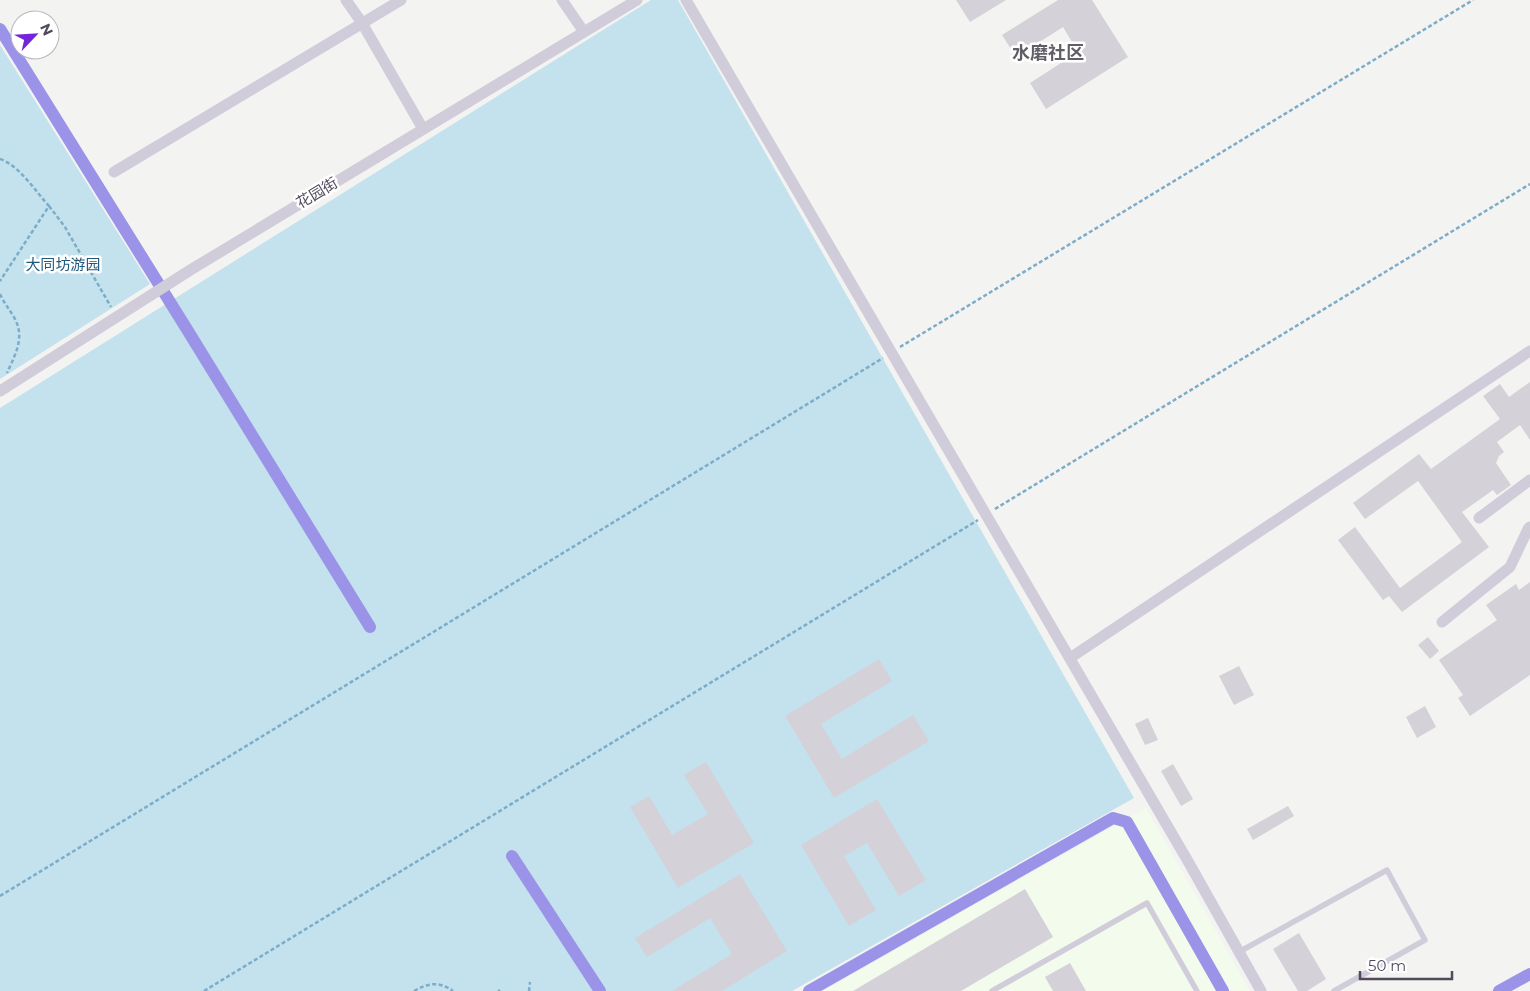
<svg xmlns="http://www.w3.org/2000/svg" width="1530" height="991" viewBox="0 0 1530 991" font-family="Montserrat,'Noto Sans SC',sans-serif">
<rect width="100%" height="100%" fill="#f3f3f1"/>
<path fill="#f3fbed" d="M 1146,808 L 1250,991 L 823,991 Z"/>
<path fill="#c3e2ed" d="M 651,0 L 678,0 L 1134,798 L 792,991 L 0,991 L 0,408 Z
M 0,45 L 150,284 L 0,379 Z"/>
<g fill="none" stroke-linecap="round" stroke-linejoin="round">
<path stroke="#9b93e7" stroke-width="12" d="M 0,29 L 188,331 L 370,627
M 512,856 L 600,991
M 809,991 L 1113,818 L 1127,822 L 1223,991
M 1499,991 L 1530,974"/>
</g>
<path fill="#d5d1d8" d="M 956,0 L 1006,0 L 970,22 Z
M 1058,0 L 1092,0 L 1128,57 L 1046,109 L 1030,83 L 1078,52 L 1063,27 L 1016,57 L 1002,35 Z
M 1530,382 L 1530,440 L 1520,425 L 1497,442 L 1504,452 L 1499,456 L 1496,463 L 1511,485 L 1497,495 L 1493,490 L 1462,512 L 1489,547 L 1402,612 L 1389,596 L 1383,600 L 1338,540 L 1355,527 L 1400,588 L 1462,542 L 1418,481 L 1365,519 L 1353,503 L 1419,454 L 1431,469 L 1500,419 L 1483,396 L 1500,384 L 1509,397 Z
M 1530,582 L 1530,675 L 1470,716 L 1458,698 L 1463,695 L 1439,660 L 1497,620 L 1486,605 L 1516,584 L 1519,590 Z
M 1428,637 L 1439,651 L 1430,659 L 1418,645 Z
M 879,659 L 892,681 L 821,724 L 842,759 L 913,715 L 929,741 L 834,798 L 785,716 Z
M 1239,666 L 1254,695 L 1234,705 L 1219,676 Z
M 1425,706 L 1436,727 L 1417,738 L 1406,717 Z
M 1148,718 L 1158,740 L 1145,745 L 1135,724 Z
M 706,762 L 754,843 L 678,888 L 630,807 L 649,796 L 672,835 L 708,814 L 684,775 Z
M 1173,764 L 1193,799 L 1181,806 L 1161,771 Z
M 877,799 L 926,880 L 899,896 L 867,843 L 844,856 L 876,910 L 849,926 L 801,845 Z
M 1288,806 L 1294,816 L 1253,840 L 1247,829 Z
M 740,874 L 787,951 L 722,991 L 672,991 L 732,954 L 710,918 L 647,957 L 635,938 Z
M 1025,889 L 1053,937 L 961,991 L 853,991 Z
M 1299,933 L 1326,979 L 1307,991 L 1298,991 L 1273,949 Z
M 1070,963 L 1086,991 L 1053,991 L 1045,977 Z"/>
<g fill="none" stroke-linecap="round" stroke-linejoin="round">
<path stroke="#7dacc9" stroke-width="2.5" stroke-dasharray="4 2.5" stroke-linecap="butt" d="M 0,159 C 19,165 36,192 49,206 L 0,281
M 49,206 L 65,227 L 111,307
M 0,294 C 4,303 10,310 15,319 C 25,338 15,355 7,373
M 900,347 L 1473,0
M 995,509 L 1530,184
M 0,896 L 883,358
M 498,990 L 500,991
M 204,991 L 978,520
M 414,991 C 428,983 439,981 453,991
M 529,991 L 530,982"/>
<path stroke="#d0ccda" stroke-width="5.5" d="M 1239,952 L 1387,870 L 1425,940 L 1334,991
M 992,991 L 1147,903 L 1197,991"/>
<path stroke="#d0ccda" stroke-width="11" d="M 346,0 L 362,23 L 423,129
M 562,0 L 584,32
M 686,0 L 1189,863 L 1261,991
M 114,172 L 401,0
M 0,391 L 192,269 L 637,0
M 1479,518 L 1530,480
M 1442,622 L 1510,567 L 1528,529 L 1530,527
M 1070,658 L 1530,351"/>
</g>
<g text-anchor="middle" stroke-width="5" stroke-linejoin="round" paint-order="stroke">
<g font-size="15" fill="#514a5d" stroke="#fff">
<text transform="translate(317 193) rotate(-31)" y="5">花园街</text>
</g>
<g font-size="15" fill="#1e587c" stroke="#fff">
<text x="63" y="270">大同坊游园</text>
</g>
<g font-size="18" font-weight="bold" fill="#615e65" stroke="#fff">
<text x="1048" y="59">水磨社区</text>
</g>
</g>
<g transform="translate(35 35) rotate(65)"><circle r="24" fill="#ffffff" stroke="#b9b7be"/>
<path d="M0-4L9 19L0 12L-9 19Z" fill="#7525d9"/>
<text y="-8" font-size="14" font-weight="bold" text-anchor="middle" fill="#514a5d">N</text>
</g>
<path d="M1360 971v8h92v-8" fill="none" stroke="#514a5d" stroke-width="2.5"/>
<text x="1368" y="971" font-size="15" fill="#514a5d" stroke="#ffffff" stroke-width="4" paint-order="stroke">50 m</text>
</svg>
